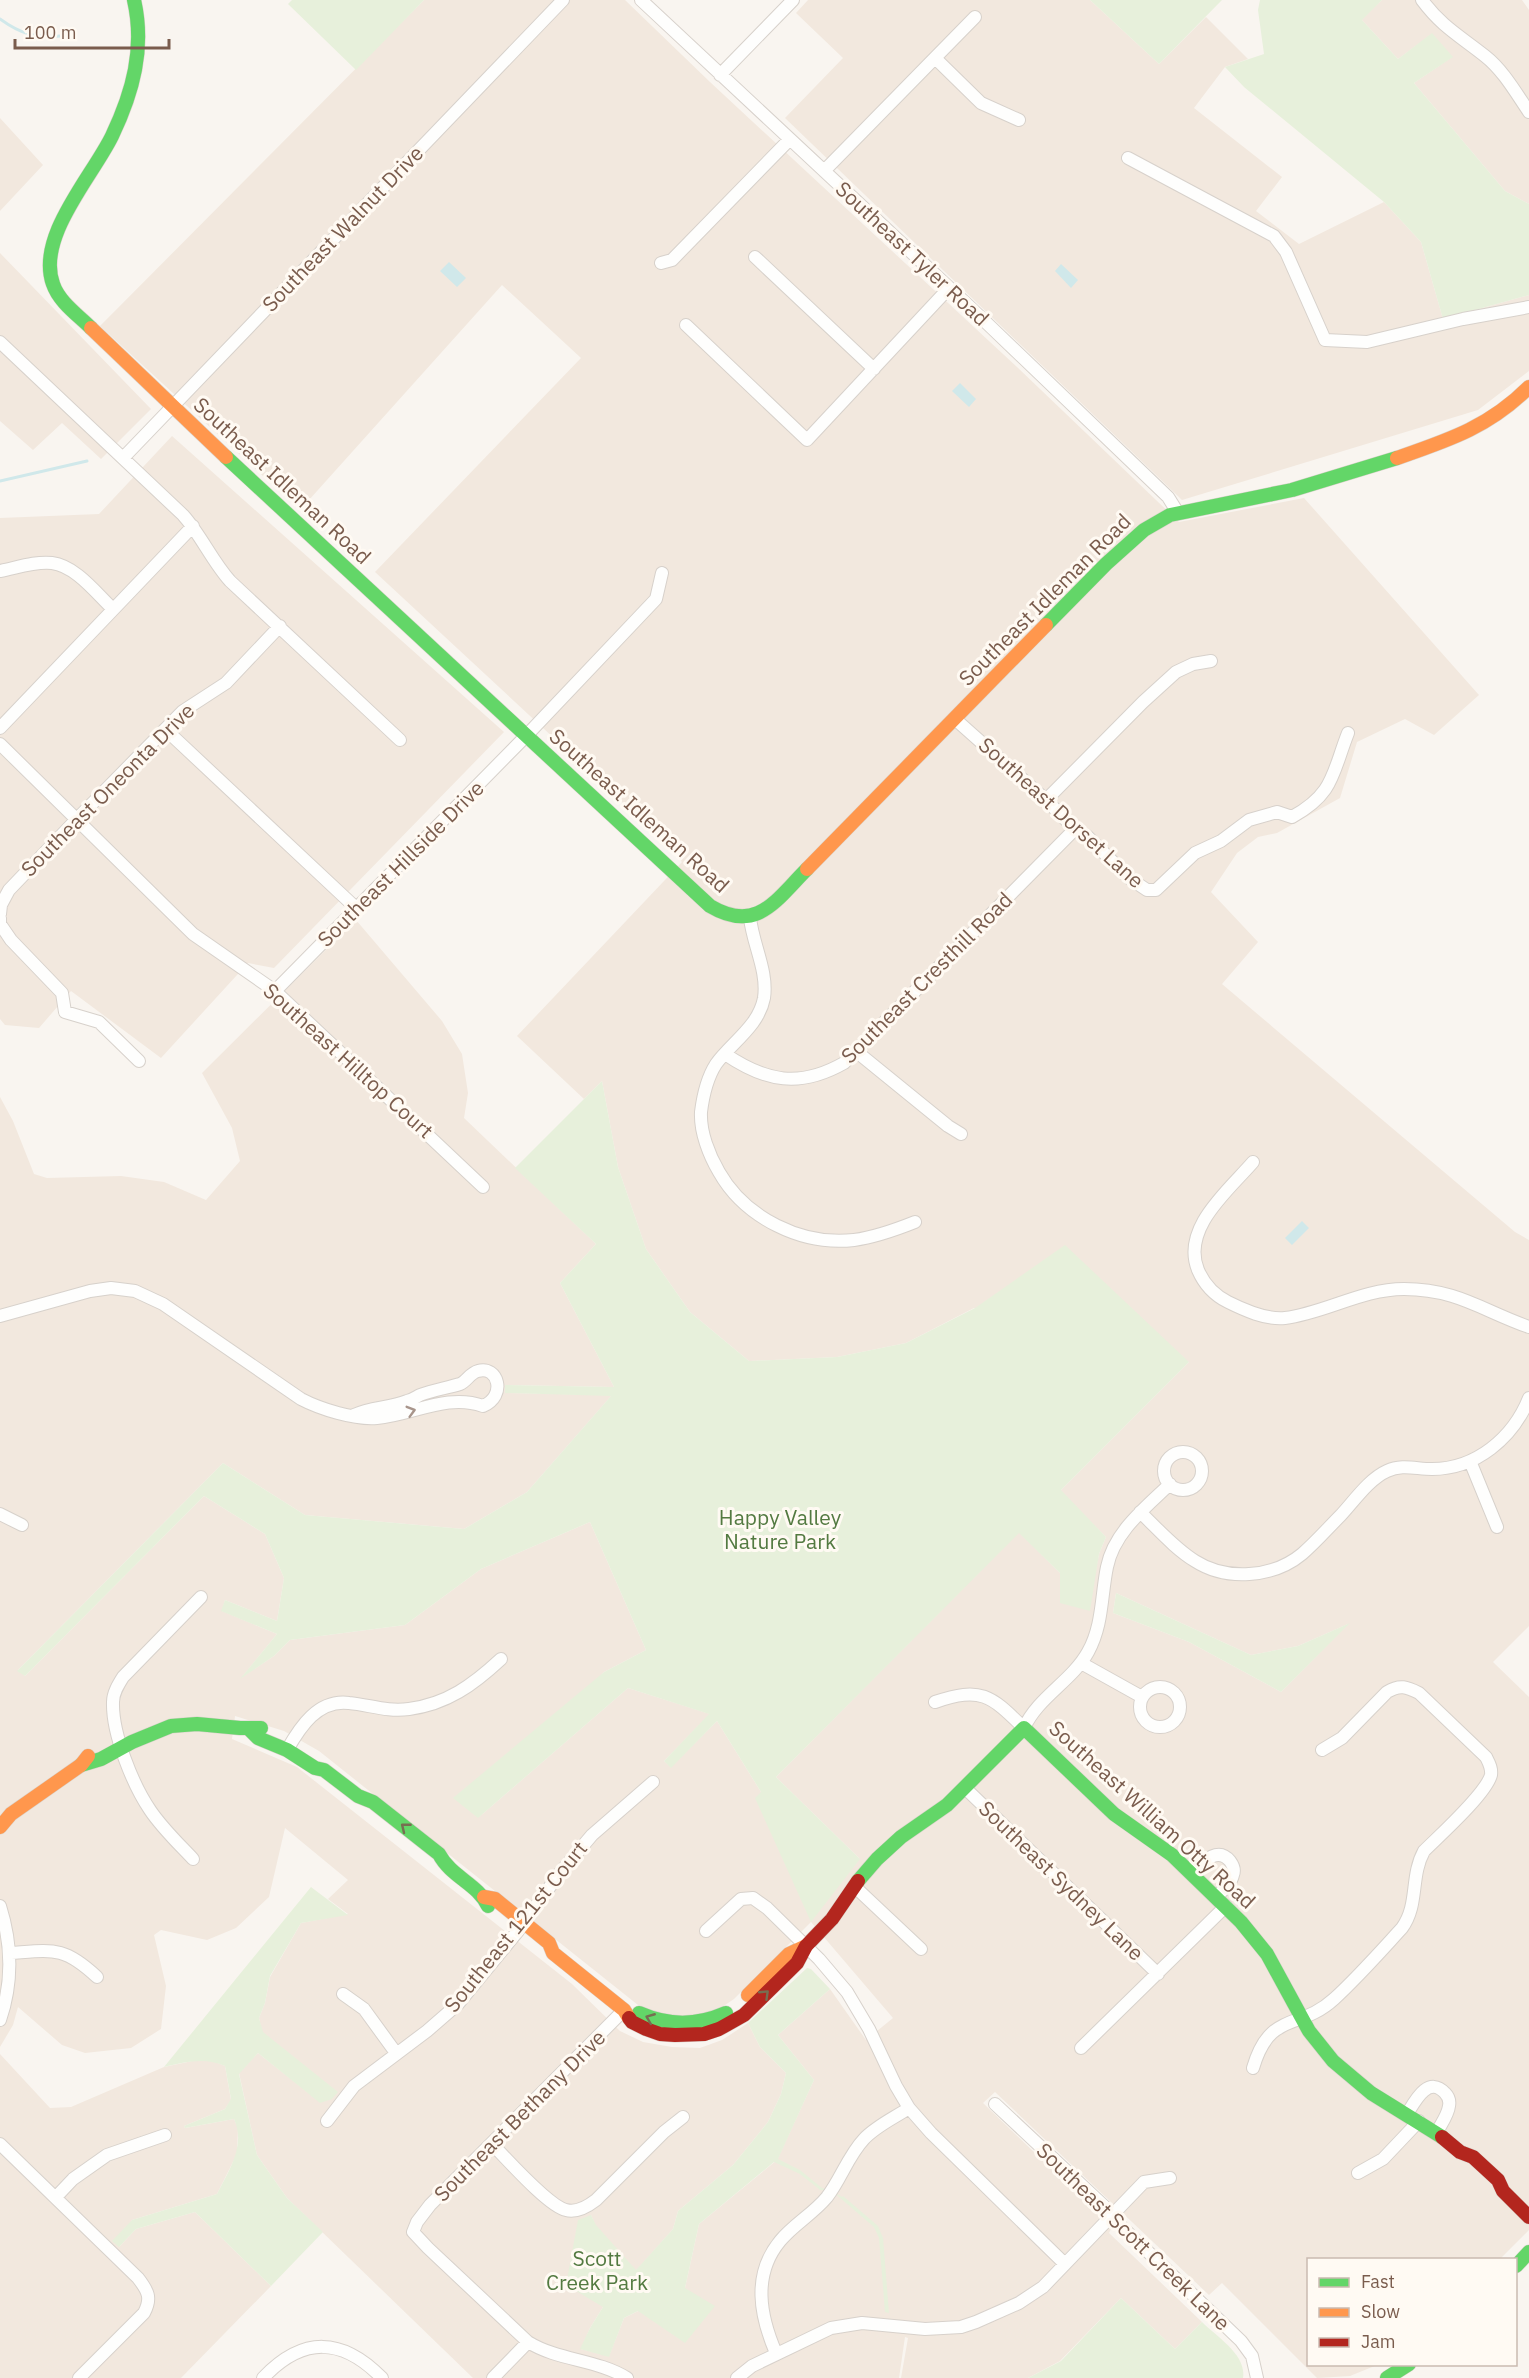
<svg xmlns="http://www.w3.org/2000/svg" width="1529" height="2378" viewBox="0 0 1529 2378" font-family="'IBM Plex Sans',sans-serif">
<rect width="100%" height="100%" fill="#f9f5f0"/>
<path fill="#f2e8de" fill-rule="evenodd" d="M 424,0 L 625,0 L 710,82 L 1017,367 L 1179,522 L 1304,498 L 1479,695 L 1434,735 L 1405,719 L 1357,742 L 1340,798 L 1277,833 L 1258,837 L 1237,853 L 1211,892 L 1258,942 L 1222,984 L 1515,1232 L 1529,1240 L 1529,1626 L 1493,1662 L 1529,1697 L 1529,2230 L 1500,2259 L 1308,2260 L 1308,2364 L 1377,2365 L 1350,2376 L 1317,2378 L 1222,2283 L 1209,2295 L 995,2092 L 983,2103 L 1112,2227 L 1109,2233 L 1202,2322 L 1175,2349 L 1121,2298 L 1060,2361 L 1028,2378 L 901,2378 L 908,2338 L 905,2337 L 899,2378 L 473,2378 L 287,2198 L 257,2155 L 239,2073 L 258,2053 L 320,2102 L 337,2092 L 262,2032 L 259,2018 L 265,2003 L 270,1977 L 301,1923 L 348,1914 L 328,1899 L 348,1880 L 285,1828 L 269,1897 L 236,1928 L 207,1940 L 161,1930 L 154,1935 L 166,1986 L 161,2029 L 131,2048 L 85,2053 L 62,2045 L 18,2007 L 13,2025 L 0,2047 L 0,1097 L 13,1121 L 34,1174 L 47,1178 L 121,1176 L 164,1182 L 206,1200 L 240,1161 L 232,1128 L 202,1073 L 356,920 L 442,1021 L 462,1054 L 468,1093 L 464,1118 L 596,1244 L 560,1283 L 614,1387 L 505,1385 L 505,1393 L 612,1395 L 527,1492 L 464,1529 L 305,1515 L 223,1463 L 18,1670 L 25,1676 L 204,1496 L 265,1534 L 284,1578 L 277,1621 L 225,1600 L 222,1611 L 277,1634 L 242,1677 L 274,1656 L 290,1640 L 405,1625 L 481,1569 L 590,1522 L 646,1650 L 604,1672 L 479,1817 L 628,1688 L 710,1714 L 664,1761 L 671,1767 L 717,1721 L 761,1792 L 860,1859 L 776,1777 L 1019,1532 L 1060,1573 L 1095,1574 L 1099,1554 L 1106,1537 L 1060,1491 L 1189,1362 L 974,1308 L 906,1343 L 837,1357 L 749,1361 L 690,1312 L 646,1249 L 618,1167 L 602,1081 L 584,1099 L 517,1036 L 682,862 L 613,793 L 375,572 L 581,358 L 502,285 L 300,510 L 100,326 ZM 1116,1593 L 1251,1655 L 1298,1646 L 1348,1624 L 1281,1692 L 1189,1642 L 1113,1613 ZM 235,1716 L 284,1731 L 319,1751 L 638,2005 L 673,2018 L 710,2013 L 719,2009 L 734,1999 L 811,1922 L 893,2018 L 866,2040 L 830,1989 L 778,2035 L 814,2080 L 777,2160 L 699,2224 L 685,2288 L 624,2318 L 609,2356 L 581,2349 L 590,2328 L 603,2307 L 591,2215 L 595,2225 L 636,2271 L 673,2229 L 678,2211 L 733,2165 L 768,2122 L 781,2094 L 786,2073 L 760,2047 L 748,2023 L 722,2040 L 700,2048 L 672,2047 L 643,2042 L 620,2031 L 572,1984 L 297,1767 L 232,1739 Z
M 808,0 L 1090,0 L 1159,64 L 1206,17 L 1248,59 L 1225,67 L 1194,108 L 1282,177 L 1256,211 L 1299,244 L 1384,202 L 1421,242 L 1443,319 L 1529,295 L 1529,371 L 1478,410 L 1182,500 L 785,118 L 843,58 L 796,13 Z
M 1382,0 L 1522,0 L 1529,10 L 1529,204 L 1505,191 L 1414,83 L 1452,57 L 1432,34 L 1398,59 L 1361,19 Z
M 0,118 L 43,165 L 0,211 Z
M 0,253 L 151,409 L 101,459 L 62,423 L 33,450 L 0,421 Z
M 172,436 L 504,732 L 274,968 L 248,963 L 161,1058 L 71,991 L 39,1028 L 5,1025 L 0,1019 L 0,518 L 99,514 Z
M 0,2054 L 50,2108 L 71,2107 L 164,2067 L 197,2060 L 213,2061 L 225,2066 L 231,2100 L 225,2109 L 184,2126 L 185,2128 L 234,2119 L 238,2128 L 237,2154 L 217,2194 L 132,2220 L 119,2247 L 136,2229 L 195,2212 L 271,2286 L 181,2378 L 0,2378 Z"/>
<path fill="#e7f0db" d="M 292,0 L 424,0 L 356,70 L 288,4 Z
M 1090,0 L 1222,0 L 1159,64 Z
M 1260,0 L 1382,0 L 1362,20 L 1398,59 L 1432,33 L 1453,57 L 1414,83 L 1505,191 L 1529,204 L 1529,295 L 1443,319 L 1421,242 L 1384,202 L 1244,87 L 1225,67 L 1264,54 L 1258,10 Z
M 602,1081 L 618,1167 L 646,1249 L 690,1312 L 749,1361 L 837,1357 L 906,1343 L 975,1308 L 1065,1245 L 1189,1362 L 1061,1490 L 1106,1537 L 1099,1554 L 1090,1611 L 1060,1603 L 1060,1573 L 1019,1533 L 776,1777 L 860,1859 L 811,1922 L 755,1798 L 761,1792 L 717,1721 L 671,1768 L 664,1761 L 709,1714 L 628,1688 L 478,1818 L 453,1798 L 604,1672 L 646,1650 L 590,1522 L 481,1569 L 405,1625 L 290,1640 L 274,1656 L 240,1679 L 277,1634 L 221,1611 L 225,1600 L 277,1621 L 284,1578 L 265,1534 L 204,1496 L 25,1676 L 17,1671 L 223,1463 L 305,1515 L 464,1529 L 527,1492 L 611,1396 L 505,1393 L 505,1385 L 614,1387 L 560,1283 L 596,1244 L 515,1168 Z
M 1116,1593 L 1251,1655 L 1298,1646 L 1350,1623 L 1281,1692 L 1189,1642 L 1113,1613 Z
M 311,1887 L 348,1915 L 301,1923 L 270,1976 L 265,2003 L 259,2018 L 263,2032 L 338,2092 L 332,2099 L 320,2103 L 258,2053 L 239,2074 L 257,2155 L 287,2198 L 323,2232 L 271,2286 L 195,2212 L 136,2229 L 119,2247 L 112,2241 L 132,2220 L 217,2194 C 229,2170 246,2146 234,2119 L 185,2128 L 184,2126 L 225,2109 L 231,2099 L 225,2066 C 205,2057 186,2062 164,2067 Z
M 807,1968 L 811,1969 L 830,1989 L 778,2035 L 814,2080 L 778,2159 L 800,2170 L 822,2188 L 832,2191 L 842,2197 L 843,2196 L 878,2226 L 883,2238 L 889,2313 L 885,2312 L 879,2238 L 874,2227 L 832,2191 L 820,2190 L 800,2174 L 774,2162 L 699,2224 L 685,2288 L 715,2306 L 685,2343 L 638,2311 L 624,2318 L 609,2357 L 580,2349 L 590,2328 L 603,2307 L 566,2285 L 578,2220 L 591,2215 L 596,2225 L 636,2270 L 673,2229 L 678,2211 L 733,2165 L 768,2122 L 781,2094 L 786,2073 L 760,2047 L 748,2023 Z
M 1121,2298 L 1175,2349 L 1202,2322 C 1217,2337 1247,2355 1243,2378 L 1028,2378 L 1061,2361 Z"/>
<path fill="#d0e8ea" d="M 449,262 L 466,278 L 457,287 L 440,271 Z
M 1061,264 L 1078,280 L 1071,288 L 1055,271 Z
M 960,383 L 976,399 L 969,407 L 952,391 Z
M 1302,1221 L 1309,1228 L 1292,1245 L 1285,1238 Z"/>
<g fill="none" stroke-linecap="round" stroke-linejoin="round">
<path stroke="#d0e8ea" stroke-width="3" d="M 0,19 C 22,35 34,37 61,36
M 0,481 L 87,461"/>
<g stroke="#d7d1cb" stroke-width="14">
<path id="street" d="M 641,0 L 971,308 L 1168,497 L 1178,513
M 1422,0 C 1442,27 1460,36 1485,56 C 1503,70 1516,93 1529,112
M 935,58 L 981,103 L 1019,120
M 720,75 L 793,0
M 1128,158 L 1274,236 L 1286,252 L 1325,340 L 1367,342 L 1463,319 L 1529,307
M 824,171 L 975,17
M 755,257 L 874,369
M 661,263 L 672,260 L 790,139
M 686,325 L 807,440 L 949,288
M 0,342 L 183,515 C 201,535 212,561 230,581 L 400,740
M 123,458 L 563,0
M 0,571 C 16,568 35,561 52,563 C 76,566 96,593 113,609
M 955,719 L 1046,800 L 1075,829 L 1087,836 L 1129,878 L 1147,890 L 1156,890 L 1195,853 L 1221,841 L 1249,820 L 1277,812 L 1292,817 C 1334,794 1332,774 1348,733
M 0,728 L 193,526
M 165,729 L 356,908
M 0,744 L 193,934 L 275,991 L 483,1187
M 1046,800 L 1143,702 L 1176,672 L 1193,664 L 1211,661
M 0,914 L 1,905 L 9,890 L 77,819 L 183,711 L 226,683 L 280,626
M 0,918 L 0,924 L 11,940 L 62,993 L 65,1012 L 99,1022 L 139,1061
M 750,918 C 753,945 768,971 764,998 C 759,1026 731,1043 716,1064 C 707,1078 703,1096 701,1112 C 700,1132 709,1155 719,1172 C 745,1218 802,1246 854,1240 C 876,1237 895,1230 915,1222
M 275,991 L 526,736 L 656,599 L 662,573
M 857,1052 L 948,1126 L 961,1134
M 725,1054 C 766,1082 800,1088 844,1063 L 1075,829
M 1253,1162 C 1229,1190 1181,1228 1198,1270 C 1204,1284 1214,1295 1228,1302 C 1244,1310 1266,1320 1285,1318 C 1325,1313 1362,1289 1404,1289 C 1457,1289 1483,1311 1529,1327
M 0,1316 L 90,1291 L 111,1288 L 135,1291 L 163,1304 L 301,1399 C 320,1409 355,1420 377,1418 C 413,1415 447,1393 483,1406 C 507,1396 498,1365 478,1371 C 470,1373 467,1381 460,1384 C 447,1388 433,1390 420,1395 C 416,1397 412,1400 407,1401 C 390,1408 371,1407 354,1415
M1164 1471a19 19 0 1 1 38 0a19 19 0 1 1-38 0Z
M 1470,1461 L 1497,1527
M 1140,1512 C 1158,1529 1174,1548 1195,1561 C 1226,1581 1273,1578 1302,1554 C 1316,1542 1328,1528 1341,1515 C 1354,1501 1369,1479 1387,1471 C 1402,1464 1416,1469 1432,1469 C 1476,1469 1513,1438 1529,1398
M 0,1514 L 22,1525
M 1081,1663 L 1142,1697
M1140 1707a20 20 0 1 1 40 0a20 20 0 1 1-40 0Z
M 935,1702 C 982,1686 991,1696 1024,1728 C 1038,1697 1072,1681 1088,1652 C 1103,1625 1101,1596 1107,1567 C 1114,1532 1145,1508 1170,1484
M 287,1750 C 300,1727 318,1699 349,1703 C 370,1705 387,1712 409,1709 C 447,1704 473,1685 501,1659
M 965,1788 L 1158,1974
M 193,1859 C 178,1843 162,1828 150,1810 C 133,1785 112,1734 113,1702 C 113,1693 118,1685 123,1677 L 201,1597
M 1191,1873 C 1201,1864 1217,1845 1230,1861 C 1233,1865 1235,1870 1233,1875 C 1231,1884 1222,1891 1216,1897
M 854,1886 L 921,1949
M 0,1906 C 12,1944 13,1982 0,2020
M 706,1931 L 741,1899 L 753,1898 L 767,1908 L 819,1959 L 847,1992 L 869,2029 L 896,2086 L 909,2108 L 931,2133 L 1065,2264
M 11,1953 C 53,1950 64,1946 97,1977
M 343,1994 L 364,2009 L 396,2053
M 624,2010 L 430,2205 L 417,2222 L 413,2232 L 428,2248 L 528,2342 C 559,2361 596,2359 627,2378
M 1081,2048 L 1226,1906
M 1253,2068 C 1270,2010 1299,2031 1334,1999 C 1358,1977 1380,1952 1402,1928 C 1419,1905 1410,1876 1424,1851 C 1439,1836 1486,1794 1491,1775 C 1492,1768 1489,1763 1486,1757 L 1419,1693 C 1407,1687 1400,1684 1387,1692 L 1342,1738 L 1322,1750
M 995,2104 L 1105,2207 L 1121,2226 L 1241,2341 L 1252,2356 L 1257,2378
M 1407,2114 C 1415,2101 1428,2075 1445,2093 C 1449,2097 1450,2101 1449,2106 C 1448,2115 1441,2124 1437,2132
M 327,2121 L 354,2086 L 427,2031 L 458,2004 L 518,1931 L 559,1874 L 592,1835 L 653,1782
M 0,2144 L 138,2278 C 148,2291 152,2298 144,2313 L 79,2378
M 492,2144 C 507,2159 548,2206 566,2210 C 577,2213 587,2207 596,2200 L 664,2132 L 683,2117
M 1358,2173 L 1383,2159 L 1419,2121
M 56,2197 L 73,2179 L 107,2155 L 165,2135
M 776,2353 C 760,2316 752,2275 780,2241 C 794,2224 813,2214 827,2197 C 841,2179 848,2156 864,2139 C 876,2126 894,2118 909,2108
M 263,2378 C 303,2336 342,2337 382,2378
M 493,2378 L 528,2342
M 737,2378 L 752,2366 L 831,2328 L 862,2323 L 925,2329 L 961,2327 L 976,2322 L 1019,2303 L 1043,2287 L 1144,2182 L 1170,2178"/>
</g>
<g stroke="#d9d2cb" stroke-width="15">
<path id="fast" d="M 91,328 C 78,315 59,302 53,284 C 36,237 92,177 112,136 C 133,92 145,48 134,0
M 226,457 L 710,906 C 757,934 776,900 807,869
M 1046,625 L 1106,564 L 1144,530 L 1170,515 L 1292,490 L 1397,458
M 250,1730 L 258,1738 L 287,1750 L 315,1768 L 324,1770 L 358,1796 L 373,1802 L 439,1854 C 451,1877 478,1884 488,1906
M 81,1765 L 101,1759 L 132,1742 L 171,1726 L 197,1724 L 240,1728 L 261,1728
M 858,1881 L 877,1859 L 901,1837 L 947,1805 L 1024,1728 L 1114,1814 L 1172,1855 L 1241,1922 L 1267,1954 L 1309,2031 L 1333,2061 L 1371,2093 L 1442,2137
M 639,2013 C 669,2026 696,2026 726,2013
M 1516,2266 L 1529,2252
M 1387,2378 L 1409,2364"/>
</g>
<g stroke="#d9d2cb" stroke-width="15">
<path id="slow" d="M 91,328 L 226,457
M 1397,458 C 1449,440 1489,427 1529,387
M 807,869 L 1046,625
M 0,1827 L 11,1814 L 81,1765 L 88,1756
M 484,1897 L 495,1899 L 549,1943 L 553,1953 L 624,2010 L 629,2018
M 748,1995 L 789,1954 L 806,1946"/>
</g>
<g stroke="#d9d2cb" stroke-width="15">
<path id="jam" d="M 629,2018 L 632,2022 L 646,2029 L 660,2034 L 675,2035 L 704,2034 L 719,2029 L 744,2015 L 797,1963 L 806,1946 L 832,1919 L 858,1881
M 1442,2137 L 1460,2152 L 1473,2157 L 1498,2180 L 1503,2191 L 1529,2217"/>
</g>
<use href="#street" stroke="#fefefd" stroke-width="12"/>
<use href="#fast" stroke="#63d668" stroke-width="14"/>
<use href="#slow" stroke="#ff974d" stroke-width="14"/>
<use href="#jam" stroke="#b3261e" stroke-width="14"/>
</g>
<defs><path id="oneway-chevron" d="M-2-3.5L2.5 0L-2 3.5" fill="none" stroke-width="1.6" stroke-linecap="round" stroke-linejoin="round" transform="scale(1.5)"/></defs>
<use stroke="#a8958b" href="#oneway-chevron" transform="translate(411 1411) rotate(-16)"/>
<g stroke="#776e51">
<use href="#oneway-chevron" transform="translate(405 1827) rotate(-141)"/>
<use href="#oneway-chevron" transform="translate(765 1994) rotate(-44)"/>
<use href="#oneway-chevron" transform="translate(650 2018) rotate(-158)"/>
</g>
<g text-anchor="middle" stroke-width="6" stroke-linejoin="round" paint-order="stroke">
<g font-size="21" fill="#7a5c4d" stroke="#fffaf3">
<text transform="translate(343 229) rotate(-46)" y="7">Southeast Walnut Drive</text>
<text transform="translate(912 254) rotate(43)" y="7">Southeast Tyler Road</text>
<text transform="translate(282 481) rotate(43)" y="7">Southeast Idleman Road</text>
<text transform="translate(1045 600) rotate(-45)" y="7">Southeast Idleman Road</text>
<text transform="translate(108 790) rotate(-45)" y="7">Southeast Oneonta Drive</text>
<text transform="translate(639 811) rotate(42)" y="7">Southeast Idleman Road</text>
<text transform="translate(1061 813) rotate(42)" y="7">Southeast Dorset Lane</text>
<text transform="translate(401 864) rotate(-45)" y="7">Southeast Hillside Drive</text>
<text transform="translate(927 978) rotate(-45)" y="7">Southeast Cresthill Road</text>
<text transform="translate(348 1061) rotate(42)" y="7">Southeast Hilltop Court</text>
<text transform="translate(1152 1815) rotate(42)" y="7">Southeast William Otty Road</text>
<text transform="translate(1061 1881) rotate(44)" y="7">Southeast Sydney Lane</text>
<text transform="translate(516 1927) rotate(-51)" y="7">Southeast 121st Court</text>
<text transform="translate(520 2116) rotate(-45)" y="7">Southeast Bethany Drive</text>
<text transform="translate(1133 2237) rotate(44)" y="7">Southeast Scott Creek Lane</text>
</g>
<g font-size="21" fill="#537a41" stroke="#fffaf3">
<text x="780" y="1525">Happy Valley<tspan x="780" dy="24">Nature Park</tspan></text>
<text x="597" y="2266">Scott<tspan x="597" dy="24">Creek Park</tspan></text>
</g>
</g>
<rect x="1307" y="2258" width="210" height="108" fill="#fffaf3" stroke="#cabbb1" stroke-width="1.5"/>
<rect x="1319" y="2278" width="30" height="9" fill="#63d668" stroke="#cabbb1" stroke-width="1.5"/>
<text x="1361" y="2288" font-size="18" fill="#7a5c4d">Fast</text>
<rect x="1319" y="2308" width="30" height="9" fill="#ff974d" stroke="#cabbb1" stroke-width="1.5"/>
<text x="1361" y="2318" font-size="18" fill="#7a5c4d">Slow</text>
<rect x="1319" y="2338" width="30" height="9" fill="#b3261e" stroke="#cabbb1" stroke-width="1.5"/>
<text x="1361" y="2348" font-size="18" fill="#7a5c4d">Jam</text>
<path d="M15 39v9h154v-9" fill="none" stroke="#7a5c4d" stroke-width="3"/>
<text x="24" y="39" font-size="18" fill="#7a5c4d" stroke="#fffaf3" stroke-width="4.5" paint-order="stroke">100 m</text>
</svg>
